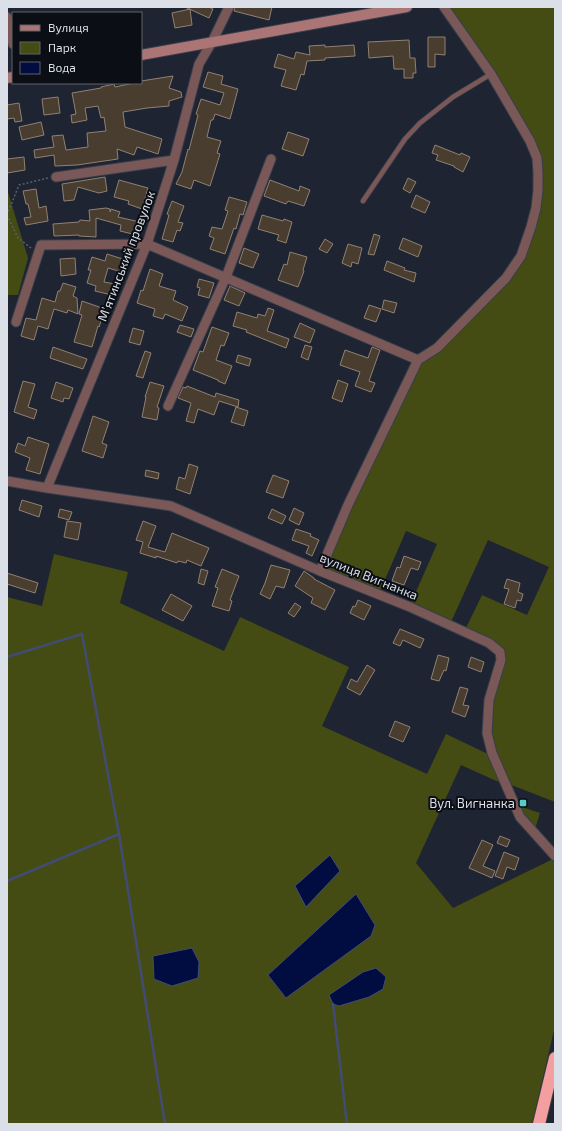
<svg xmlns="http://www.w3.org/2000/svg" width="562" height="1131" viewBox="0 0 562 1131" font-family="'Exo 2',sans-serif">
<rect width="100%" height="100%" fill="#1e2432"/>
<path fill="#444c14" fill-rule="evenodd" d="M 448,7 L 555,7 L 555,802 L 509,784 L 495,752 L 490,733 L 493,701 L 504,661 L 466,628 L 482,595 L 527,615 L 549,567 L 488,540 L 451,622 L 411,603 L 437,544 L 406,531 L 380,591 L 325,569 L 351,507 L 420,362 L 523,257 L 540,157 Z
M 7,189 L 28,258 L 18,295 L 7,295 Z
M 54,554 L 128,572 L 120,603 L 224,651 L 240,617 L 349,667 L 322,726 L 427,774 L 446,734 L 488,754 L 501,783 L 461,765 L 416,863 L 453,908 L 553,859 L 555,861 L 555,1026 L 532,1124 L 7,1124 L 7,597 L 42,606 ZM 356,894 L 286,998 L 268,975 Z
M 519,806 L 540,813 L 535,829 L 523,815 Z"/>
<path fill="#010c41" stroke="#424b73" d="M 330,855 L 340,871 L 306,907 L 295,886 Z
M 356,894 L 375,925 L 371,936 L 286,998 L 268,975 Z
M 192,948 L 199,962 L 198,978 L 172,986 L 154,979 L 153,956 Z
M 376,968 L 386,977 L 383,989 L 369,997 L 339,1006 L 333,1004 L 329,995 L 363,972 Z"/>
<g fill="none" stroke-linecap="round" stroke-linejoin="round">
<path stroke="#424b73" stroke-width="2.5" d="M 7,657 L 82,634 L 119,834 L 165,1124
M 7,881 L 119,834
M 333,1004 L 347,1124"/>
</g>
<path fill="#493d30" stroke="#908173" d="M 185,7 L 209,7 L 213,9 L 209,18 Z
M 235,7 L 272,7 L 269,20 L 234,11 Z
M 190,9 L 192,25 L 175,28 L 172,13 Z
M 428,37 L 445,37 L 445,55 L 435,54 L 435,67 L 428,67 Z
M 409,40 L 410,58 L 415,58 L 416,73 L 413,73 L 413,78 L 404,78 L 404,69 L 394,69 L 393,56 L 369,58 L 368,42 Z
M 325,45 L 325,47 L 354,45 L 355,56 L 325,58 L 325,60 L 307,61 L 304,75 L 301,74 L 296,90 L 281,86 L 286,70 L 274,67 L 278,54 L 294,59 L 296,52 L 310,55 L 309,46 Z
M 208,72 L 223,76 L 221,84 L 238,89 L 230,119 L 215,114 L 213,120 L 211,120 L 207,137 L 221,141 L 217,153 L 220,154 L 210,186 L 194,180 L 191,189 L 176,184 L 182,172 L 188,149 L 189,150 L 198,115 L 196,114 L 201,99 L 220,105 L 224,93 L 203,87 Z
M 173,76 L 169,88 L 181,92 L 182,97 L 169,101 L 169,106 L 147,108 L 123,112 L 125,127 L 162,139 L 158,154 L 137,147 L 134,155 L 117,149 L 118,159 L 77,165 L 55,166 L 54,155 L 35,158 L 34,150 L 54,147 L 52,136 L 63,135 L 66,150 L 88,147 L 87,133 L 106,131 L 104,117 L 101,118 L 98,106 L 85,108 L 87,120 L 72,123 L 71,115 L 76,114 L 72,93 L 101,88 L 101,87 L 114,84 L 115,87 L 134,83 L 141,83 L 141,81 Z
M 58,97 L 60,113 L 44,115 L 42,99 Z
M 19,103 L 22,121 L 15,122 L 14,118 L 7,119 L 7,105 Z
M 41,122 L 44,135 L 22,140 L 19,127 Z
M 288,132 L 309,139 L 303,156 L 282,149 Z
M 435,145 L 460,155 L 461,153 L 470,157 L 463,172 L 454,167 L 454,166 L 436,160 L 438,155 L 432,153 Z
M 24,157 L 25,170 L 7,173 L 7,159 Z
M 105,177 L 107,191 L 99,193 L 78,187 L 74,200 L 64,201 L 62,184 Z
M 408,178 L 416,182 L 410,193 L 403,189 Z
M 119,180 L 148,188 L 142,209 L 128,204 L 129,201 L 114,197 Z
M 270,180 L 299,191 L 300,186 L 310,190 L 304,206 L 288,201 L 286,204 L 264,196 Z
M 36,189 L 39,208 L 46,206 L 48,221 L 26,225 L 24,218 L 31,217 L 28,204 L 26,204 L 23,191 Z
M 416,195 L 430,202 L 425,213 L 411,207 Z
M 229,197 L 247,202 L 243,215 L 240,214 L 236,229 L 234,228 L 225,254 L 210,249 L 214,238 L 209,236 L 212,227 L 222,229 L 228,211 L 225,210 Z
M 172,201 L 184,206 L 178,222 L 183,223 L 180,231 L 177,230 L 173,242 L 162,239 L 169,215 L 167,214 Z
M 106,208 L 110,209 L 110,212 L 111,209 L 120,212 L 118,217 L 140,222 L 137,235 L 120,231 L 121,225 L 96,218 L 96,237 L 79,236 L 79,235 L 54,236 L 53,224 L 79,222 L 80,220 L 90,221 L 89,210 Z
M 262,215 L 283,221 L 284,219 L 292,222 L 286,243 L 277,240 L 279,235 L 258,229 Z
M 374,234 L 380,236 L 374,255 L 368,254 Z
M 403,238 L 422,246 L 418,257 L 399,249 Z
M 325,239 L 333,244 L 327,253 L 319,249 Z
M 348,244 L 362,248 L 358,264 L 352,262 L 351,267 L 342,263 Z
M 244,248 L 259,254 L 253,268 L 239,263 Z
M 290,252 L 307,257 L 303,270 L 304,271 L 298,287 L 278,280 L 284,264 L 287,265 Z
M 107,254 L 126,260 L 122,272 L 108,268 L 104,282 L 115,284 L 112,295 L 95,291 L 96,286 L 87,283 L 91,270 L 88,270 L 92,257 L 105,261 Z
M 75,258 L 76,274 L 61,276 L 60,259 Z
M 387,261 L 405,268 L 404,270 L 416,273 L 414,282 L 384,270 Z
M 150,269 L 163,274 L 159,286 L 176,291 L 173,300 L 188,307 L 182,321 L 165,314 L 163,319 L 153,316 L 155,309 L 137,303 L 141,290 L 143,291 Z
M 199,279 L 214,283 L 209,298 L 198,295 L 200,288 L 197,287 Z
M 63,283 L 76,287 L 73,296 L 77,298 L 78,314 L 68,310 L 67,313 L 54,309 L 48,329 L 38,326 L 34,340 L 21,336 L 26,318 L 36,320 L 42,298 L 55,302 L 58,291 L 60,291 Z
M 230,286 L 245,293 L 239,306 L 224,300 Z
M 384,300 L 397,303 L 394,313 L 382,309 Z
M 82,301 L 105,309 L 99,327 L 98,326 L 92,347 L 74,342 L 82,315 L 79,314 Z
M 369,305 L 381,309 L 376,322 L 364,318 Z
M 268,308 L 274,310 L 267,331 L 289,339 L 286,348 L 246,332 L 247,330 L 233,326 L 237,312 L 257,318 L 258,314 L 265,316 Z
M 300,323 L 315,330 L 310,343 L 294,337 Z
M 180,325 L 194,329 L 191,337 L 177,332 Z
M 212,327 L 229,333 L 224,346 L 221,345 L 216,360 L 232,366 L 225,384 L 218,381 L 218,380 L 193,370 L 200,351 L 203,352 Z
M 133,328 L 144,331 L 140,345 L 129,342 Z
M 305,345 L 312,347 L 308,360 L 301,357 Z
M 53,347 L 87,359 L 83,369 L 50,358 Z
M 372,347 L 380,350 L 369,381 L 375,383 L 371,392 L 355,386 L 360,372 L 340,365 L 345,350 L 368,358 Z
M 145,351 L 151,353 L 143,378 L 136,376 Z
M 238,355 L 251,359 L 249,366 L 236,362 Z
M 338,380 L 348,384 L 342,402 L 332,398 Z
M 23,381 L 35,384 L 28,407 L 37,410 L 34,419 L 14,412 Z
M 56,382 L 73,388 L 69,399 L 64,398 L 63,402 L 51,398 Z
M 150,382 L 164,386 L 157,407 L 159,408 L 157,420 L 142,417 L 146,397 L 145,397 Z
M 187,386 L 215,397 L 216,393 L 239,400 L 238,407 L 219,401 L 214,415 L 198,409 L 194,423 L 186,421 L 191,403 L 178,398 L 183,387 L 186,388 Z
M 236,407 L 248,411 L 244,426 L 231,422 Z
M 93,416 L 109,422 L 102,443 L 107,445 L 103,458 L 82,451 Z
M 28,437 L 49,444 L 40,474 L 26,470 L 30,458 L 15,452 L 18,443 L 25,446 Z
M 189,464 L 198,467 L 190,494 L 176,489 L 179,477 L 185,479 Z
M 146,470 L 159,473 L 158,479 L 145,476 Z
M 273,475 L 289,481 L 283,498 L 266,492 Z
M 22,500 L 42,506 L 39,517 L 19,510 Z
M 294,508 L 304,513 L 299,525 L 289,520 Z
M 60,509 L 72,512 L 69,520 L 58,517 Z
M 272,509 L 286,516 L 282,524 L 268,518 Z
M 67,521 L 81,523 L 78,540 L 64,537 Z
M 143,521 L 156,526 L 148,547 L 165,552 L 172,533 L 209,548 L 201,566 L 187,560 L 186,563 L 178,561 L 177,563 L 156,556 L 156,558 L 140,553 L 143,542 L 136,540 Z
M 296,529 L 311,534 L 310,536 L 319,540 L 312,556 L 306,553 L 309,546 L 292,540 Z
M 404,556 L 421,562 L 418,570 L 411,568 L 404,585 L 392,581 L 397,567 L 400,568 Z
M 271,565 L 290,570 L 284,588 L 276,586 L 270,599 L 260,594 L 265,583 Z
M 201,569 L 208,571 L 204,585 L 198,583 Z
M 222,569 L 239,576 L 230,600 L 232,601 L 229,611 L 212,606 L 218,588 L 215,587 Z
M 304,571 L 314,578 L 314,579 L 335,590 L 325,610 L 311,603 L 313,598 L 295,586 Z
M 7,573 L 38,583 L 35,593 L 7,584 Z
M 507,579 L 520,583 L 518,592 L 523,594 L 521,601 L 517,600 L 515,608 L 504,604 L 509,589 L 504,588 Z
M 171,594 L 192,606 L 183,621 L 162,610 Z
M 358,600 L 371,606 L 364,620 L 350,613 L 353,606 L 355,607 Z
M 295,603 L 301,607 L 294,617 L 288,613 Z
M 400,629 L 424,639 L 420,648 L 403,640 L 400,646 L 393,643 Z
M 438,655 L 449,658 L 446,671 L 444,670 L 439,681 L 431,679 Z
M 471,657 L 484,662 L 481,672 L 468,667 Z
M 367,665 L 375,670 L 360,695 L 347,688 L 351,679 L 357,682 Z
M 460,687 L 468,689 L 463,705 L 469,706 L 465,717 L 452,712 Z
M 395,721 L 410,727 L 403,742 L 389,736 Z
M 500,836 L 510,840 L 507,847 L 497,843 Z
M 482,840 L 493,845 L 483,866 L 495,871 L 492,878 L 469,868 Z
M 504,852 L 519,858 L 515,870 L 507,867 L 503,879 L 495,876 Z"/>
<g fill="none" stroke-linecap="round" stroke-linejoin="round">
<g stroke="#383e4b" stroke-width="6">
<path id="lane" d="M 363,201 L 405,139 L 420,123 L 453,97 L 491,74"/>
</g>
<g stroke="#383e4b" stroke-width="11">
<path id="street" d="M 7,17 L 13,44
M 56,177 L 174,160
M 16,322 L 41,245 L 147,244 L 418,360
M 168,406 L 226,277 L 271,159
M 7,481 L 47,488 L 171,506 L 320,571 L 410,607 L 489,643 L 500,652 L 501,660 L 489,700 L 487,733 L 492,753 L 520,817 L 555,856
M 47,488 L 147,244 L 174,160 L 199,64 L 212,42 L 229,7
M 320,571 L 348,505 L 418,360 L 437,348 L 506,278 L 521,256 L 531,227 L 536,208 L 538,190 L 538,173 L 537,158 L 530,141 L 491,74 L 444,7"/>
</g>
<g stroke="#383e4b" stroke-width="12">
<path id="secondary" d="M 141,55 L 407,7
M 7,78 L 13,77"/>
</g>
<g stroke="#383e4b" stroke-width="14">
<path id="highway" d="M 539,1124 L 555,1058"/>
</g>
<path stroke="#595f6b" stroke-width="1.5" stroke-dasharray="2 2" stroke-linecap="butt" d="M 7,215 L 19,185 L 48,178
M 7,215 L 18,238 L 31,248"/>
<use href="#lane" stroke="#7b5858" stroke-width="4.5"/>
<use href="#street" stroke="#7b5858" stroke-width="9"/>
<use href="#secondary" stroke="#ac7575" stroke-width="10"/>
<use href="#highway" stroke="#f49f9f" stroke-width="12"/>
</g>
<rect fill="#54cdc7" stroke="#0b0e14" stroke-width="1.5" x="519" y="799" width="8" height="8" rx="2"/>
<g text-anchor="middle" stroke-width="4" stroke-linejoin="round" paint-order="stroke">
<g font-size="13" fill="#dadfe8" stroke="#0b0e14">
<text transform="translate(126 256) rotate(-69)" y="5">Мʼятинський провулок</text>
<text transform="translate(369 576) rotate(22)" y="5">вулиця Вигнанка</text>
</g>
<g font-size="13" fill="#dadfe8" stroke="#0b0e14" text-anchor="end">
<text x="515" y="808">Вул. Вигнанка</text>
</g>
</g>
<rect width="562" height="1131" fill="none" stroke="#dadfe8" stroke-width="16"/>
<rect x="12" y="12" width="130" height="72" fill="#0b0e14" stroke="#5e6269"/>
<rect x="20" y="25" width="20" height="6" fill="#ac7575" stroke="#5e6269"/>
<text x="48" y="32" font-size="12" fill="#dadfe8">Вулиця</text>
<rect x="20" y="42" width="20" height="12" fill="#444c14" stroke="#5e6269"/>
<text x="48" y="52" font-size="12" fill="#dadfe8">Парк</text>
<rect x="20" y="62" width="20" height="12" fill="#010c41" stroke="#5e6269"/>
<text x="48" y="72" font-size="12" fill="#dadfe8">Вода</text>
</svg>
